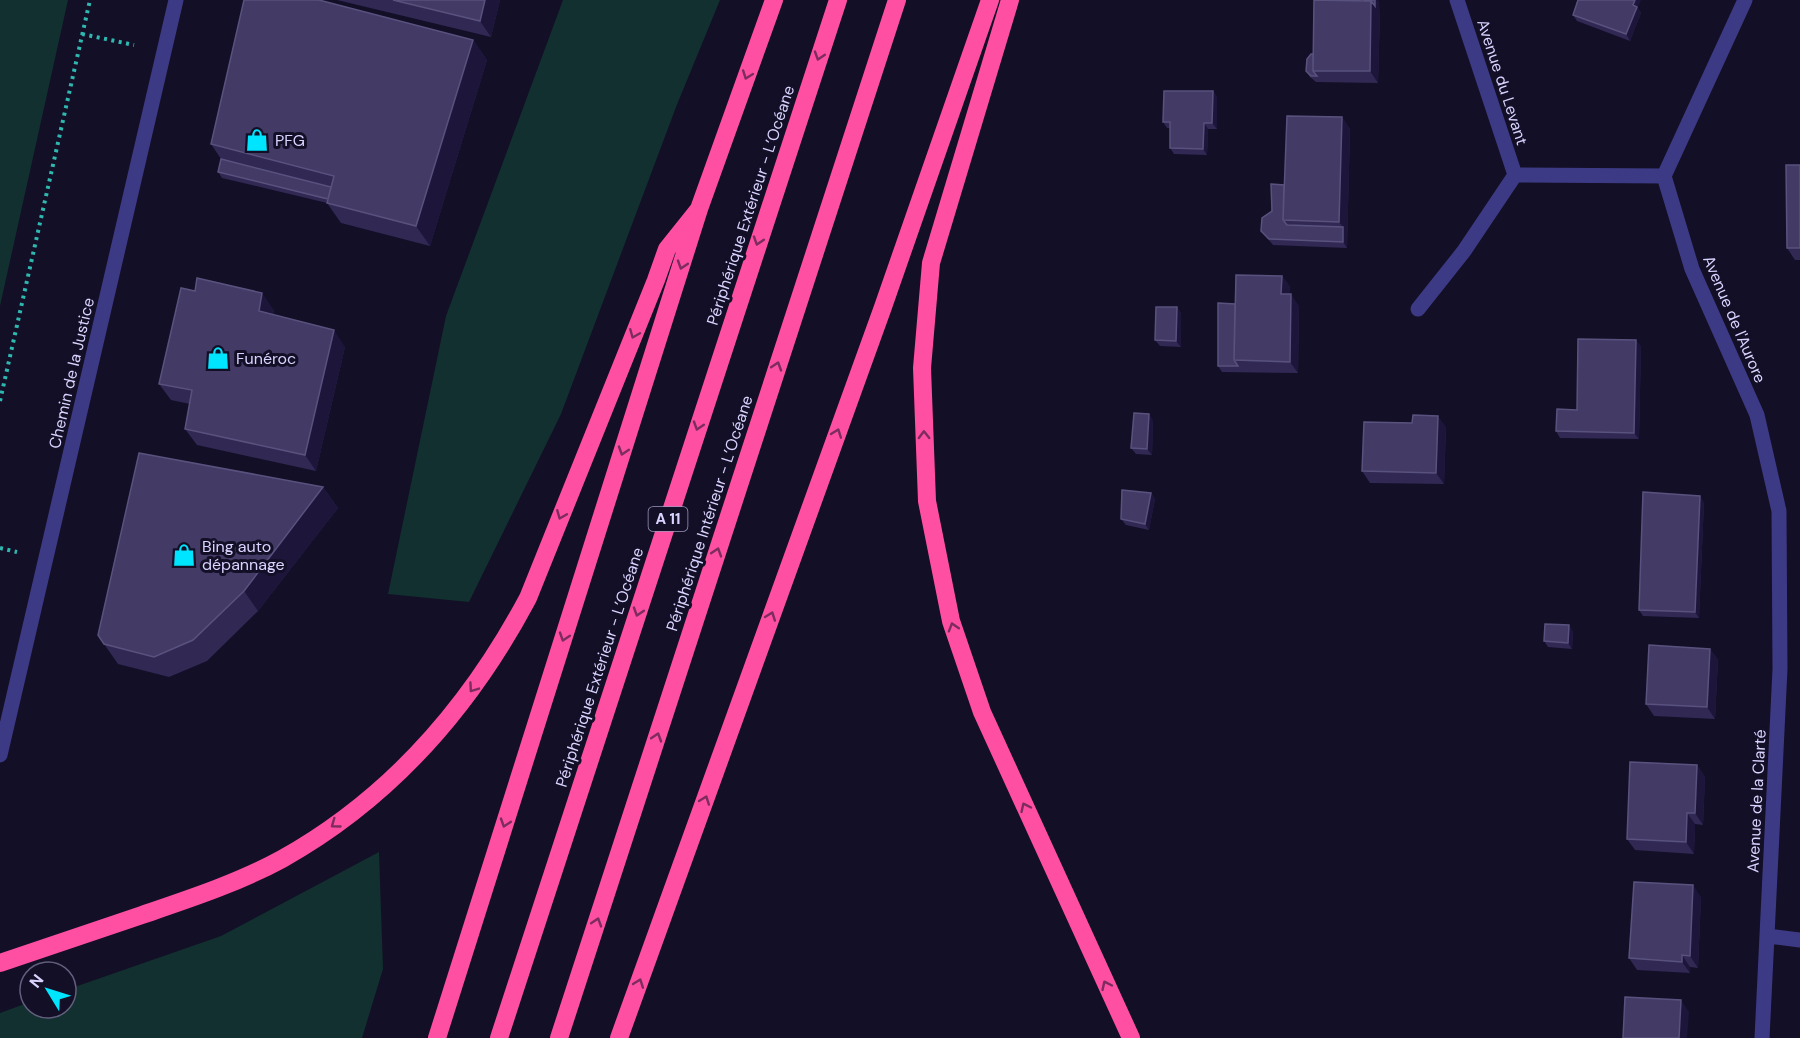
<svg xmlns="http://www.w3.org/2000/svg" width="1800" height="1038" viewBox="0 0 1800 1038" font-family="'DM Sans',sans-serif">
<rect width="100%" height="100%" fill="#130f26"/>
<path fill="#12302f" d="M 0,0 L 68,0 L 0,306 Z
M 563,0 L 720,0 L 676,107 L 561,414 L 469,602 L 388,594 L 446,316 Z
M 379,852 L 383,969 L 362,1038 L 0,1038 L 0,1013 L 30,1002 L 30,1008 L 66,1008 L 66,990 L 221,936 Z"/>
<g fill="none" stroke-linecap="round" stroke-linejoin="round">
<path stroke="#2fb8b0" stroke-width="4" stroke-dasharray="3 4.5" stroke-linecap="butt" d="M 82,34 L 134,45
M 0,401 L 90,0
M 0,548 L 17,552"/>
<path stroke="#3d3a85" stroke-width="15" d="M 1457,0 L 1515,175 L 1664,176
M 1745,0 L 1664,176 L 1692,269 L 1757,415 L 1779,511 L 1780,669 L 1762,1038
M 1418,309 L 1464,251 L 1515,175
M 0,755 L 176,0
M 1768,936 L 1800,940"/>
<path stroke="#ff4fa3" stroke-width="18" d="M 1010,0 L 931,263 L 922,368 L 927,501 L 951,621 L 982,712 L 1131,1038
M 0,963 C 47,947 95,931 142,915 C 189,899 238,883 282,859 C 391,798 470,707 528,598 L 656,280 L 667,249 L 699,209
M 437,1038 L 699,209 L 774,0
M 499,1038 L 838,0
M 559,1038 L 897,0
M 619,1038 L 883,307 L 990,0"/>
</g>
<path fill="#312854" d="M 337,0 L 500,0 L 491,37 Z
M 1638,8 L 1641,13 L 1630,41 L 1577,21 L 1573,15 Z
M 1380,12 L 1378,83 L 1316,82 L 1310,77 L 1306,71 Z
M 473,40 L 487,60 L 430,246 L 341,223 L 327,203 L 222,178 L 218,172 L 221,159 L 211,144 Z
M 1213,91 L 1217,97 L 1217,129 L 1208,129 L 1207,155 L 1174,154 L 1170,148 L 1170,128 L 1167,128 L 1163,122 Z
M 1342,117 L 1350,129 L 1347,248 L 1273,245 L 1261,231 L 1284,185 Z
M 1800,165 L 1800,260 L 1795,260 L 1787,248 Z
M 1282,276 L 1290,287 L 1289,294 L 1299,306 L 1298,373 L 1222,372 L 1218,366 L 1235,304 Z
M 1177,307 L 1181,313 L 1181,347 L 1160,346 L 1155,340 Z
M 274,310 L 273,315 L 345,347 L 316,471 L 197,445 L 185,429 L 190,404 L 171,400 L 159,384 Z
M 1641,346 L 1639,439 L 1560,438 L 1556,431 Z
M 1153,420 L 1152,455 L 1136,454 L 1131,448 Z
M 1412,423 L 1446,427 L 1444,484 L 1370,483 L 1362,471 Z
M 323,487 L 338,508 L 258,611 L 207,661 L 169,677 L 118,664 L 104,644 Z
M 1151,493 L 1155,499 L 1149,530 L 1126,525 L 1121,519 Z
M 1704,502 L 1699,618 L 1643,616 L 1639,610 Z
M 1573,631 L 1572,649 L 1548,647 L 1544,641 Z
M 1710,649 L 1718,660 L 1715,719 L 1654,716 L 1646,704 Z
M 1697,765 L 1705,777 L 1703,825 L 1695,824 L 1694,854 L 1635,850 L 1627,839 Z
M 1701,897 L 1698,968 L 1690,967 L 1690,973 L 1637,970 L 1629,958 Z"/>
<path fill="#1d163a" d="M 485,0 L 500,0 L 491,37 L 480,21 Z
M 1379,0 L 1380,12 L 1378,83 L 1370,71 L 1371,1 Z
M 1635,0 L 1641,0 L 1638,8 L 1641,13 L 1630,41 L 1626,34 Z
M 473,40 L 487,60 L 430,246 L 416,226 Z
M 1213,91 L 1217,97 L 1217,129 L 1212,123 Z
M 1342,117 L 1350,129 L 1347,248 L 1343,242 L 1343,227 L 1339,222 Z
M 1204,123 L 1208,129 L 1207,155 L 1203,149 Z
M 1282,276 L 1290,287 L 1289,305 L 1281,294 Z
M 262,293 L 274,310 L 270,327 L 259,311 Z
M 1291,294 L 1299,306 L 1298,373 L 1290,362 Z
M 1177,307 L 1181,313 L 1181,347 L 1176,341 Z
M 334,330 L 345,347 L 316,471 L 305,455 Z
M 1636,340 L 1641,346 L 1639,439 L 1634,433 Z
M 1149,414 L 1153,420 L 1152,455 L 1147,449 Z
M 1438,416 L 1446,427 L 1444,484 L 1436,473 Z
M 323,487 L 338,508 L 258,611 L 244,591 Z
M 1151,493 L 1155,499 L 1149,530 L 1145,524 Z
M 1700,496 L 1704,502 L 1699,618 L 1695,612 Z
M 1569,625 L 1573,631 L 1572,649 L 1568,643 Z
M 1710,649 L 1718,660 L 1715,719 L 1707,707 Z
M 1697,765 L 1705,777 L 1703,825 L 1695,813 Z
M 1687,813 L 1695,824 L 1694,854 L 1686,842 Z
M 1693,885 L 1701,897 L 1698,968 L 1690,956 Z
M 1682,955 L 1690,967 L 1690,973 L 1682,962 Z
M 1681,1000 L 1689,1012 L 1687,1038 L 1679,1038 Z"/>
<path fill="#433a66" stroke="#5a527e" stroke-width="1.5" d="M 244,0 L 319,0 L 473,40 L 416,226 L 327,203 L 334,176 L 211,144 Z
M 393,0 L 485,0 L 480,21 Z
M 1314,0 L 1371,1 L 1370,71 L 1313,71 Z
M 1364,0 L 1375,0 L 1375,6 L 1371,1 Z
M 1578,0 L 1635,0 L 1633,5 L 1637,7 L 1626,34 L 1573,15 Z
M 1311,54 L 1313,54 L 1313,71 L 1317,76 L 1311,76 L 1306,71 L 1307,59 Z
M 1164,91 L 1213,91 L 1212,123 L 1204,123 L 1203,149 L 1170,148 L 1170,122 L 1163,122 Z
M 1287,116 L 1342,117 L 1339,222 L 1283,220 Z
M 221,159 L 331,187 L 328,199 L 218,172 Z
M 1786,165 L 1800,165 L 1800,248 L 1787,248 Z
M 1271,184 L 1284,185 L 1283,220 L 1287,225 L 1343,227 L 1343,242 L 1269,239 L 1261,231 L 1262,218 L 1272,211 Z
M 1236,275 L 1282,276 L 1281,294 L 1291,294 L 1290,362 L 1234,360 Z
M 197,278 L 262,293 L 259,311 L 334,330 L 305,455 L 185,429 L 192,390 L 159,384 L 181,288 L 195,291 Z
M 1218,303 L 1235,304 L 1234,360 L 1238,366 L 1218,366 Z
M 1156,307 L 1177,307 L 1176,341 L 1155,340 Z
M 1578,339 L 1636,340 L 1634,433 L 1556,431 L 1557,409 L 1577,410 Z
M 1134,413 L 1149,414 L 1147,449 L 1131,448 Z
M 1413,415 L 1438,416 L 1436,473 L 1362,471 L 1364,422 L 1412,423 Z
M 139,453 L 323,487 L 244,591 L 193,640 L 154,657 L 104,644 L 98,635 Z
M 1122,490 L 1151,493 L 1145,524 L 1121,519 Z
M 1643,492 L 1700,496 L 1695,612 L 1639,610 Z
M 1545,624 L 1569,625 L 1568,643 L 1544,641 Z
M 1649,645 L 1710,649 L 1707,707 L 1646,704 Z
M 1630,762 L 1697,765 L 1695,813 L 1687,813 L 1686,842 L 1627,839 Z
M 1634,882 L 1693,885 L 1690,956 L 1682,955 L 1682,962 L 1629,958 Z
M 1625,997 L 1681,1000 L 1679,1038 L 1623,1038 Z"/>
<defs><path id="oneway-chevron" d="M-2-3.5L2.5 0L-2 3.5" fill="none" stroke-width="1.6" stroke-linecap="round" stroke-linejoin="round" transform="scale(1.5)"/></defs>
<g stroke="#7d2c5e">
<use href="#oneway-chevron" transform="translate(819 56) rotate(108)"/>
<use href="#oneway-chevron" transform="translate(747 75) rotate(110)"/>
<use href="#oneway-chevron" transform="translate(758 241) rotate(108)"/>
<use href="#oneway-chevron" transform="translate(682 265) rotate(108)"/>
<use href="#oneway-chevron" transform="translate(634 334) rotate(112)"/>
<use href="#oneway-chevron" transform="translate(777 366) rotate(-72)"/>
<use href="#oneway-chevron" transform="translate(698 426) rotate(108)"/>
<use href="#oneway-chevron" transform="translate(837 433) rotate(-70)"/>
<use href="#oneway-chevron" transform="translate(924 435) rotate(-91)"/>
<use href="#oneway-chevron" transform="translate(623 451) rotate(108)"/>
<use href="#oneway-chevron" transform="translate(561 515) rotate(112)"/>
<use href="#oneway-chevron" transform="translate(717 552) rotate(-72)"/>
<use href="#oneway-chevron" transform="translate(638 612) rotate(108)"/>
<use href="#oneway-chevron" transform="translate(771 616) rotate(-70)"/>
<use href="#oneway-chevron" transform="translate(953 627) rotate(-107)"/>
<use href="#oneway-chevron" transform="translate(564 637) rotate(108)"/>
<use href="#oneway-chevron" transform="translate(473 688) rotate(125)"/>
<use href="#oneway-chevron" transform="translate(657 737) rotate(-72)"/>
<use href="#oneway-chevron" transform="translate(705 800) rotate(-70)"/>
<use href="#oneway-chevron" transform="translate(1025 807) rotate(-115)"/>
<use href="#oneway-chevron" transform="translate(505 823) rotate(108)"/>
<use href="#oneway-chevron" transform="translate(335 824) rotate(144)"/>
<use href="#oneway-chevron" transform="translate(597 922) rotate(-72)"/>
<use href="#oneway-chevron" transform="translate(639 983) rotate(-70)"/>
<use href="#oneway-chevron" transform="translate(1106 985) rotate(-115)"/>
</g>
<defs>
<g id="shop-bare" transform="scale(1.8)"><path d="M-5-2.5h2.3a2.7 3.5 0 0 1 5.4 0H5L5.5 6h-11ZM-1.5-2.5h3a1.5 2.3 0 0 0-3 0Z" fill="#00e5ff" stroke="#130f26" stroke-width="2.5" paint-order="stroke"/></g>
</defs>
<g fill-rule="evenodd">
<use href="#shop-bare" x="257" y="140"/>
<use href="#shop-bare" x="218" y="358"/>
<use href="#shop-bare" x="184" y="555"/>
</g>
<g text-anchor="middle" stroke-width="6" stroke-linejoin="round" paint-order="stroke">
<rect fill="#130f26" stroke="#9e99be" stroke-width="1.5" x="648.5" y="507" width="39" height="24" rx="4.5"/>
<g font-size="15" font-weight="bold" fill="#d9d4ff">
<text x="668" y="524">A 11</text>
</g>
<g font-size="16" fill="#d9d4ff" stroke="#130f26">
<text transform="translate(1503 82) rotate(72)" y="6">Avenue du Levant</text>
<text transform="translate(750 205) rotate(-72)" y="6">Périphérique Extérieur - L’Océane</text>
<text transform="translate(1735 319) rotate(67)" y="6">Avenue de l'Aurore</text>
<text transform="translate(71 373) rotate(-77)" y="6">Chemin de la Justice</text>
<text transform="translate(709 513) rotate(-72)" y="6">Périphérique Intérieur - L’Océane</text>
<text transform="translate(599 667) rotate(-72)" y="6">Périphérique Extérieur - L’Océane</text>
<text transform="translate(1756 801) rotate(-87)" y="6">Avenue de la Clarté</text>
</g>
<g font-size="16" fill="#d9d4ff" stroke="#130f26" text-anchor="start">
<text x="275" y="146">PFG</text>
<text x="236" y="364">Funéroc</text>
<text x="202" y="552">Bing auto<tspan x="202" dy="18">dépannage</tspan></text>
</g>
</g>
<g transform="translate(48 990) rotate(308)"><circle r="28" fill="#130f26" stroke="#625e7d" stroke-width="1.5"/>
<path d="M0-4.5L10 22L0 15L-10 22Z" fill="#00e5ff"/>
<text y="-9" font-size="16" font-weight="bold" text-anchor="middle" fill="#d9d4ff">N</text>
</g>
</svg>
